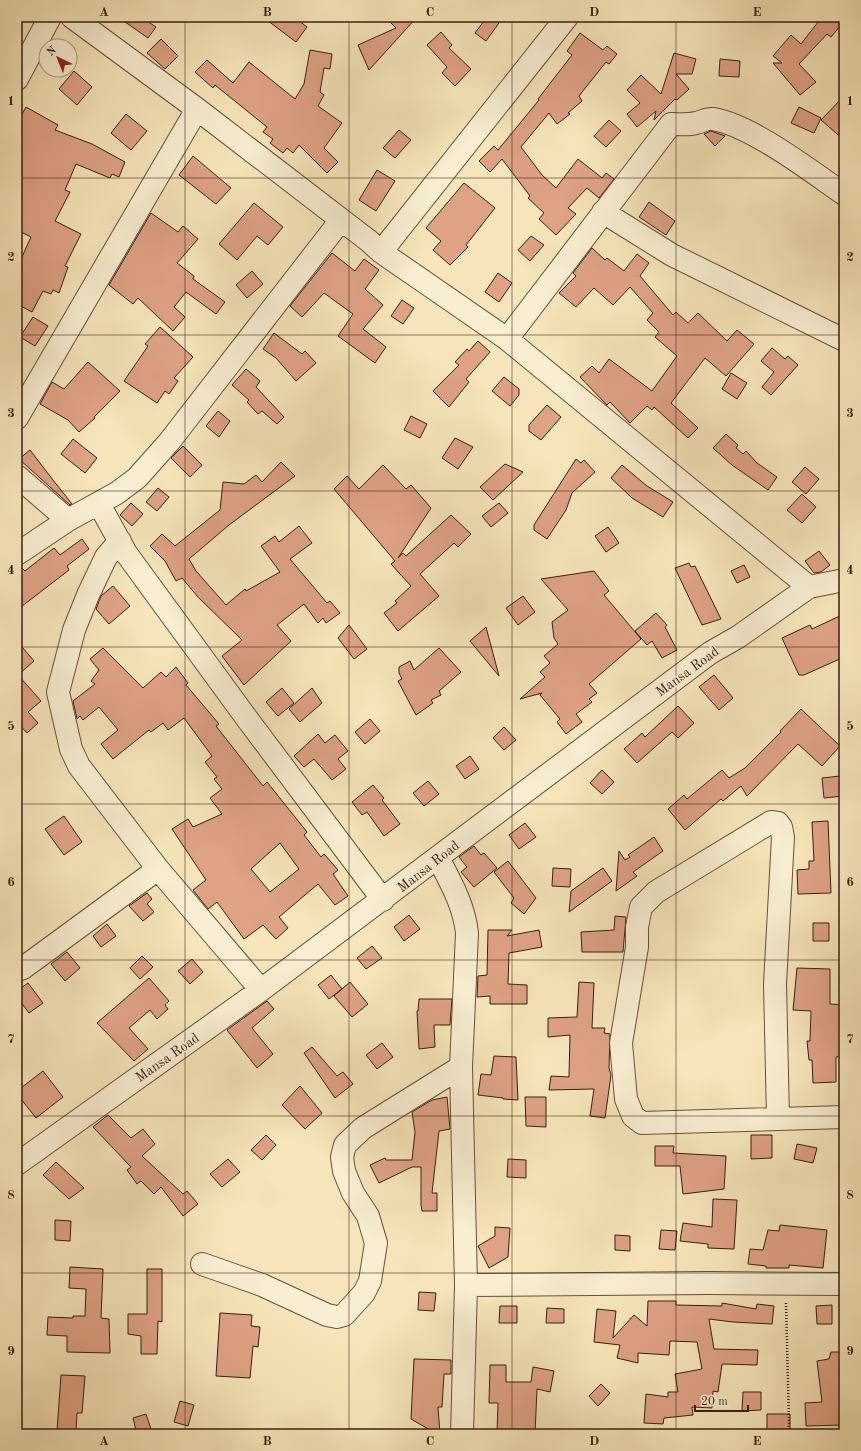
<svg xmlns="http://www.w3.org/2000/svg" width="861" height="1451" viewBox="0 0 861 1451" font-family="'Old Standard TT',serif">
<rect width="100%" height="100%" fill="#f6e5ba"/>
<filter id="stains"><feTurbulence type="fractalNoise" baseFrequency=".005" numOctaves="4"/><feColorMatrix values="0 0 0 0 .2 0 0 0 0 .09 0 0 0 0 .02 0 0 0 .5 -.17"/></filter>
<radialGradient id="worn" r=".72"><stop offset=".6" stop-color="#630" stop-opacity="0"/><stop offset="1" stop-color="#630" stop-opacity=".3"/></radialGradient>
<path fill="#dea285" stroke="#381f0d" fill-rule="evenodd" d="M 118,17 L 141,17 L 156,27 L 148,38 Z
M 263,17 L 294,17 L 307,27 L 296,42 Z
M 385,17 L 417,17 L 369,70 L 358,45 L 396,28 Z
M 487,17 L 491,17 L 499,23 L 486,41 L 475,33 Z
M 822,17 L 831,17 L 841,25 L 831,37 L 827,34 L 799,64 L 816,82 L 800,95 L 773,63 L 782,63 L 773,56 L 791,35 L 801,44 Z
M 441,32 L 452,45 L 449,48 L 471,69 L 455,86 L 442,73 L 447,67 L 427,45 Z
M 580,33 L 603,50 L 607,46 L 617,54 L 609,64 L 606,62 L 579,96 L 582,101 L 568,113 L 570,114 L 557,124 L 549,113 L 521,147 L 542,175 L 556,188 L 578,159 L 602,178 L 606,173 L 614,179 L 599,198 L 587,188 L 568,208 L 576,214 L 556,235 L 539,219 L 544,213 L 528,198 L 530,196 L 502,159 L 490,172 L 479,161 L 494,146 L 498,150 L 539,100 L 538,99 L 572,55 L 567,51 Z
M 161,39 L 178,56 L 165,69 L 147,53 Z
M 310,50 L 332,54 L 330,69 L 324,68 L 320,92 L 324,95 L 318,106 L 342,123 L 324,148 L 338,162 L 327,173 L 299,145 L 293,153 L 287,148 L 283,153 L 270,143 L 273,139 L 263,132 L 267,127 L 215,85 L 213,88 L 195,72 L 207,60 L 233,83 L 249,62 L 295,99 L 304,84 Z
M 674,53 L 696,59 L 692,74 L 676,74 L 689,89 L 677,100 L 675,99 L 654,120 L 656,111 L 637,127 L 627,114 L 640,103 L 627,90 L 641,75 L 661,94 Z
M 720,59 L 740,61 L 739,77 L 719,76 Z
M 74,71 L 92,87 L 77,105 L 59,89 Z
M 844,96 L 844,140 L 821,120 Z
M 26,107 L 58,125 L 55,130 L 92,144 L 125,162 L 119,177 L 112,174 L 110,178 L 76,164 L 65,190 L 70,192 L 55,221 L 81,234 L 65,266 L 68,267 L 59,293 L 53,290 L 51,294 L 43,291 L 32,312 L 17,304 L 17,268 L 31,237 L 17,230 L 17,124 Z
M 799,107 L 821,118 L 814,133 L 791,123 Z
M 126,114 L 147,131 L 131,150 L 111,133 Z
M 609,120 L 621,131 L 606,147 L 594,136 Z
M 399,130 L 411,140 L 395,158 L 383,148 Z
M 711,131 L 725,136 L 715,146 L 704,134 Z
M 193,156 L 231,188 L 216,204 L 179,175 Z
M 377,170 L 395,181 L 376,211 L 359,200 Z
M 464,183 L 495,208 L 466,245 L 468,247 L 450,265 L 433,250 L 441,241 L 426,228 Z
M 649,202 L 675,221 L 666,235 L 639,217 Z
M 254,203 L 283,227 L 268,245 L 257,236 L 237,260 L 219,244 Z
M 151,213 L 178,232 L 183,226 L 198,239 L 177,263 L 194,276 L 193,279 L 225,302 L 216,314 L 186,292 L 174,307 L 185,317 L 173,331 L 138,298 L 133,304 L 109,285 Z
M 531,236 L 544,245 L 530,261 L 518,250 Z
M 592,248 L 605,260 L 607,258 L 624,271 L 637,254 L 649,263 L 640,276 L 673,315 L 676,312 L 688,323 L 698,313 L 727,341 L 737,330 L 754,344 L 726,376 L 705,358 L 671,403 L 698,428 L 688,438 L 654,407 L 652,410 L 647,406 L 630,423 L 610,402 L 607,405 L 580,377 L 592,366 L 599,373 L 609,359 L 652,391 L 677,356 L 655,337 L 659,332 L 647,320 L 653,313 L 630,287 L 613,305 L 594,288 L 576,307 L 559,293 L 576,276 L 573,273 Z
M 332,253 L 355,271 L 364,259 L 379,270 L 365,289 L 383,305 L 363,329 L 386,347 L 375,363 L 338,336 L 353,314 L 324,293 L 302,317 L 290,306 Z
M 252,271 L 263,284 L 247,298 L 236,285 Z
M 498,273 L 512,283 L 499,302 L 485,292 Z
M 402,300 L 414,308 L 403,324 L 391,316 Z
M 33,317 L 48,326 L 35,346 L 20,337 Z
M 160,327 L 193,357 L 174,378 L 178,381 L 169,394 L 165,391 L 157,403 L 124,381 L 148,346 L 145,344 Z
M 274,333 L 302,354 L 305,351 L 316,363 L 296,381 L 276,358 L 263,349 Z
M 478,341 L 490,352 L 466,379 L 469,382 L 449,407 L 433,391 L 459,365 L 455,362 L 467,349 L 469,351 Z
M 772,348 L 785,359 L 788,356 L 798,365 L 771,395 L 762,387 L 774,372 L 761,361 Z
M 88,362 L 120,391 L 94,417 L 95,418 L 79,432 L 68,420 L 40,404 L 52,382 L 64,389 Z
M 246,369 L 260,381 L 256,387 L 284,417 L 277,424 L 262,411 L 258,414 L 247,402 L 249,400 L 232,385 Z
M 731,373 L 747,383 L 737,399 L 722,389 Z
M 504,377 L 519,389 L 519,395 L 510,406 L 492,391 Z
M 547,405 L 561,417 L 541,440 L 529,431 L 529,425 Z
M 218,411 L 230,421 L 219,437 L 206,426 Z
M 411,416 L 427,424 L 420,438 L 404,430 Z
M 726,434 L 738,445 L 736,448 L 743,454 L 746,451 L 757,463 L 777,477 L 768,490 L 732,465 L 713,448 Z
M 455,438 L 473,447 L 458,469 L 442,458 Z
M 73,439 L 97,458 L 85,473 L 61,454 Z
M 183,446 L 202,465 L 190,477 L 171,458 Z
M 30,450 L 53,480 L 72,504 L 70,505 L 19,459 Z
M 576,459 L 581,463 L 584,460 L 595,472 L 572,493 L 566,510 L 547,539 L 534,530 L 534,525 Z
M 281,462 L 295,476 L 229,525 L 189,559 L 196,571 L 226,605 L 245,589 L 246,591 L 280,572 L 261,546 L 275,536 L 279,542 L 299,526 L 312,543 L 290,559 L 327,603 L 330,601 L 340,613 L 326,623 L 323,618 L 318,623 L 304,604 L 277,625 L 291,641 L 244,685 L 222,656 L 242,640 L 198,597 L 182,578 L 176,581 L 165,561 L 150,546 L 162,534 L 175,546 L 220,510 L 223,482 L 244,484 L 256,475 L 262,482 Z
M 505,464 L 523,472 L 493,500 L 480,487 Z
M 383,465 L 406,489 L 411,485 L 431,508 L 398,558 L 403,553 L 406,556 L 451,515 L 471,534 L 458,547 L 454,543 L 420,574 L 439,596 L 398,631 L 384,613 L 397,603 L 395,601 L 411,586 L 391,564 L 395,561 L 334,489 L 347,476 L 359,489 Z
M 622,465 L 647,486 L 673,502 L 663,517 L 632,498 L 611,478 Z
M 805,467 L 819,479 L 806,494 L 792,482 Z
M 158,488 L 169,497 L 157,511 L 146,502 Z
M 802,494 L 816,507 L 802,523 L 787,510 Z
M 131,503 L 143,514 L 132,526 L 120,515 Z
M 499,503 L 508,513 L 491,527 L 482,516 Z
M 608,527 L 619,543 L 606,552 L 595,536 Z
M 82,539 L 89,549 L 67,566 L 69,570 L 17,610 L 17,566 L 20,566 L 25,571 L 54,548 L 60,555 Z
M 819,551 L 830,565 L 821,572 L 814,573 L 805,561 Z
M 689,563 L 691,567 L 695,566 L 721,619 L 702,625 L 675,568 Z
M 744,565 L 750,577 L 737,583 L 731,571 Z
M 594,571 L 609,591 L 604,595 L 641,639 L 589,684 L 597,693 L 589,699 L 592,702 L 576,714 L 582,722 L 566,734 L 557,722 L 560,719 L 540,695 L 542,693 L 520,699 L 545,677 L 540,672 L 550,663 L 544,656 L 558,644 L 554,638 L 552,622 L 568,610 L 541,579 Z
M 113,586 L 130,606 L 109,624 L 96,609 L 101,596 Z
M 523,596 L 535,612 L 518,625 L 506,608 Z
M 656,613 L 667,625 L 665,627 L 677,650 L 662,658 L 652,641 L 647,645 L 635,631 Z
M 844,614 L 844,657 L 804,675 L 799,675 L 782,638 L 810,625 L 812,629 Z
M 349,625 L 367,649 L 354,659 L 338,638 Z
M 486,627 L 499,676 L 470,641 Z
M 17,641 L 34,661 L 18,675 L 41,701 L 28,712 L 38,723 L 27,733 L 17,722 Z
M 103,648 L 143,688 L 161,672 L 166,677 L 176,667 L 188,683 L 186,685 L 219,724 L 216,726 L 263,786 L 267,782 L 307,832 L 304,835 L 321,857 L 324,854 L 338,870 L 333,874 L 348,896 L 335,905 L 318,884 L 279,917 L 288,928 L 276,939 L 263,925 L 244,939 L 217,902 L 208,909 L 193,890 L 206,880 L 172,829 L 188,819 L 193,827 L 222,814 L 210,798 L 222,789 L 214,779 L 217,777 L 205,762 L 212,756 L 184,718 L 168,730 L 163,723 L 151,732 L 149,730 L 113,759 L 101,744 L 118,730 L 99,707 L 83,720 L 80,716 L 77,719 L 73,701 L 95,684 L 91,681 L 99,670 L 90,659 ZM 280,843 L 299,869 L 270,892 L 251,869 Z
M 439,648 L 461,672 L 439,691 L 441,695 L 431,700 L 433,703 L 416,715 L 398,681 L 402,679 L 399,673 L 399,667 L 410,661 L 414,670 Z
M 714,675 L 733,698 L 719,710 L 699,687 Z
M 282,688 L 294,703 L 278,716 L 266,702 Z
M 312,688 L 322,703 L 300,722 L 289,709 Z
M 678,706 L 694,723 L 678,738 L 672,732 L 637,763 L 624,749 L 642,733 L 645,737 Z
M 801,709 L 840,746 L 822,766 L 798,744 L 747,796 L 741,786 L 723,801 L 721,799 L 685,830 L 668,809 L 684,795 L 687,799 L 722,770 L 729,778 L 745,768 L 781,732 L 780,731 Z
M 370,719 L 380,731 L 365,744 L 355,732 Z
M 504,727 L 516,740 L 504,750 L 493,738 Z
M 318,734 L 325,743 L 335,735 L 348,751 L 338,759 L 346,769 L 332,780 L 314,759 L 304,767 L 294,756 Z
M 470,756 L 479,769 L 465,779 L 456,766 Z
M 602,770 L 614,782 L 602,794 L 590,783 Z
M 840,776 L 843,796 L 824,798 L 822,778 Z
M 428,781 L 439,794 L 424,806 L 413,793 Z
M 373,785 L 384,798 L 382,800 L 400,824 L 384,836 L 367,812 L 362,815 L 352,802 Z
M 64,816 L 82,842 L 64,855 L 45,829 Z
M 828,821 L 831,893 L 798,894 L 797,870 L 809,869 L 809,861 L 814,861 L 812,822 Z
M 525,823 L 536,837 L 519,849 L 509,835 Z
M 654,837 L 663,851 L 633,872 L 637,876 L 616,891 L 619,851 L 625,860 L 630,857 L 628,855 Z
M 474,846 L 481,855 L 484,853 L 497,868 L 474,887 L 461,872 L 467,867 L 459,857 Z
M 508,861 L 536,898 L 524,914 L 511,903 L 514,898 L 494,872 Z
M 553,868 L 571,869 L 570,887 L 552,886 Z
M 603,868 L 612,881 L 569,912 L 571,891 Z
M 147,893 L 152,899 L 147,904 L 154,912 L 143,921 L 129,906 Z
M 409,915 L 420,929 L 404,941 L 394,927 Z
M 615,916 L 626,917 L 623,952 L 582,952 L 581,932 L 614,930 Z
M 813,923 L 829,923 L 829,941 L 813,941 Z
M 107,924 L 116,936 L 101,947 L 93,936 Z
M 488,930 L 512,930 L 507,936 L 539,930 L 542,947 L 509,953 L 508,984 L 527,985 L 527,1004 L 490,1004 L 490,996 L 477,997 L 478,976 L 487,975 Z
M 372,946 L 382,958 L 366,969 L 357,958 Z
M 67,952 L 80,968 L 65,981 L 51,964 Z
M 142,956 L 153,967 L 140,979 L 130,968 Z
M 192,959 L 203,972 L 190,984 L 178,971 Z
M 797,968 L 830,969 L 830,1004 L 844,1005 L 844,1056 L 836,1057 L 836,1082 L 813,1083 L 812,1060 L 809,1060 L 807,1041 L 810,1041 L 811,1011 L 793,1010 Z
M 331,975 L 342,989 L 329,999 L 318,985 Z
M 149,978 L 169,1001 L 165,1005 L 168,1009 L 157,1019 L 150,1010 L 129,1028 L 148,1049 L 134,1061 L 97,1023 Z
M 350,982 L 368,1004 L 352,1017 L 334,996 Z
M 579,982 L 594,983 L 592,1028 L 605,1028 L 604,1033 L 610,1034 L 609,1068 L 611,1075 L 605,1118 L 590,1116 L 594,1089 L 549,1090 L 551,1076 L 569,1077 L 570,1035 L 548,1037 L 548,1018 L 577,1017 Z
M 28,983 L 43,1003 L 29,1013 L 17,997 L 17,991 Z
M 419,999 L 452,999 L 450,1025 L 434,1025 L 435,1047 L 419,1049 L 417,1011 L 418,1011 Z
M 267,1001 L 274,1009 L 252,1028 L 273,1054 L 257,1068 L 227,1030 Z
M 382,1043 L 393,1057 L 377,1069 L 366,1055 Z
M 312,1047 L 337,1076 L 343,1072 L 353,1084 L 335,1098 L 304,1053 Z
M 494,1056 L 516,1057 L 518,1100 L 503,1099 L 503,1098 L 478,1095 L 481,1074 L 491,1075 Z
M 43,1071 L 63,1097 L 36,1118 L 17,1094 L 17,1091 Z
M 300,1086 L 322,1113 L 305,1129 L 282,1105 Z
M 447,1097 L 450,1129 L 439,1131 L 432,1193 L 437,1193 L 437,1211 L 422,1211 L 421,1205 L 421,1167 L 412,1167 L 379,1183 L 370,1165 L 385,1158 L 386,1160 L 412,1160 L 415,1132 L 412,1112 L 432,1100 Z
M 525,1097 L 546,1097 L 546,1127 L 526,1126 Z
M 108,1115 L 131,1138 L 143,1129 L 155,1144 L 142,1156 L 183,1194 L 187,1191 L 198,1204 L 183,1216 L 161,1187 L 154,1194 L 141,1181 L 137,1184 L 127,1170 L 131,1167 L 93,1127 Z
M 266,1135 L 276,1145 L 262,1160 L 251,1150 Z
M 751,1135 L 772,1135 L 772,1158 L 751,1159 Z
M 797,1144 L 817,1148 L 813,1163 L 794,1159 Z
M 655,1146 L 674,1146 L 673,1153 L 726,1156 L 724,1189 L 683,1194 L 680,1166 L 655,1166 Z
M 228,1159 L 240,1172 L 222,1187 L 210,1174 Z
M 508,1159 L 526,1160 L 526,1178 L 507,1177 Z
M 56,1162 L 84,1188 L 69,1199 L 43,1175 Z
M 713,1199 L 737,1200 L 734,1249 L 708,1248 L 708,1244 L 680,1241 L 683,1223 L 712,1227 Z
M 55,1220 L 71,1221 L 70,1241 L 55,1240 Z
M 780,1225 L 827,1230 L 823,1268 L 789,1265 L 789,1268 L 766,1268 L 766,1266 L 748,1264 L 750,1249 L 763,1250 L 768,1230 L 779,1231 Z
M 495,1227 L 510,1228 L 508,1257 L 489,1268 L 478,1246 L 495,1236 Z
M 661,1230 L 677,1231 L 675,1250 L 659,1249 Z
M 615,1235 L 630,1236 L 630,1251 L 615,1250 Z
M 70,1267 L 103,1269 L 101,1318 L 109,1319 L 110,1353 L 67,1352 L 67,1336 L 47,1335 L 48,1317 L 73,1318 L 73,1316 L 85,1316 L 86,1289 L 69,1288 Z
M 147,1269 L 162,1269 L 162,1322 L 158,1321 L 157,1354 L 141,1354 L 141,1336 L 128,1334 L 128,1314 L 147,1314 Z
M 419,1292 L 436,1293 L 434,1311 L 418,1310 Z
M 648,1301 L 676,1301 L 676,1305 L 722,1306 L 722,1303 L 756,1309 L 757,1304 L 774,1306 L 772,1324 L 733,1322 L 709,1319 L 714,1349 L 758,1350 L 757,1365 L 722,1364 L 718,1392 L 713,1391 L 712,1408 L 692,1407 L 693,1415 L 664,1418 L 663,1424 L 644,1423 L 646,1394 L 668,1397 L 668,1392 L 678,1392 L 675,1374 L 702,1369 L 697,1342 L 670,1341 L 669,1355 L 638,1353 L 638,1363 L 617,1358 L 620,1345 L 594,1342 L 597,1309 L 616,1311 L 613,1338 L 634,1315 L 647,1326 Z
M 832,1305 L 832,1324 L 817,1324 L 816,1306 Z
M 500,1306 L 517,1306 L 517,1323 L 499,1323 Z
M 547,1308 L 564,1309 L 564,1323 L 546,1323 Z
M 220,1313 L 252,1315 L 251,1326 L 260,1327 L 258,1347 L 253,1346 L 250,1378 L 216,1376 Z
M 831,1352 L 844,1352 L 844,1425 L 806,1426 L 805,1403 L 822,1402 L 817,1361 L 829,1359 Z
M 414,1359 L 451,1360 L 451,1374 L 444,1374 L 442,1407 L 438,1407 L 440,1434 L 437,1434 L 411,1419 Z
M 490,1365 L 506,1365 L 506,1382 L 531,1382 L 533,1367 L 554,1371 L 550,1392 L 537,1389 L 535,1434 L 497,1434 L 498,1403 L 489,1403 Z
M 61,1375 L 85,1376 L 82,1413 L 77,1413 L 76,1432 L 57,1431 Z
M 601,1384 L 610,1393 L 598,1406 L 589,1396 Z
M 743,1392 L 761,1392 L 761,1410 L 742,1411 Z
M 180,1401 L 194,1405 L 188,1426 L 174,1422 Z
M 146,1414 L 152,1432 L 137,1434 L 133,1418 Z
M 767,1414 L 790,1414 L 790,1434 L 767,1434 Z"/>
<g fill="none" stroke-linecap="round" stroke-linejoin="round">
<g stroke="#685038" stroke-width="24">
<path id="minor" d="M 72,17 L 197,109 L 369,241 L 381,252 L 507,339 L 809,587
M 17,79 L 50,17
M 603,212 L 672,255 L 844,340
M 381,252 L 567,17
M 507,339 L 671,124 C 679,124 688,125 696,123 C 702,122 706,118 713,119 C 751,125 812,172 844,194
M 17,418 L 197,109
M 17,476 L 68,520
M 99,504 L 126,553 L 245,716 L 383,900
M 120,541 L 106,557 L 88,595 L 74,630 L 58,692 L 71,749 L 79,766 L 158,869
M 17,554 L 68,520 L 117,493 L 137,478 L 169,442 L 341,220
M 438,858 C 451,883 464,905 467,933 L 461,1067 L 466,1285 L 462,1434
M 17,970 L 23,968 L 158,869 L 261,990
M 778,1118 L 775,984 L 783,837 L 781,827 L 778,823 L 771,822 L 656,892 L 641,907 L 637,927 L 637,947 L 621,1043 L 626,1099 L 633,1116 L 642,1123 L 844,1117
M 17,1164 L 261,990 L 710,653 L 738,637 L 809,587 L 844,580
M 202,1264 L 262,1285 L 327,1315 L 337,1317 L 344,1315 L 364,1293 L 370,1281 L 376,1243 L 368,1216 L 353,1193 L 344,1171 L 342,1157 L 345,1145 L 363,1128 L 461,1067
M 466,1285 L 708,1283 L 844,1284"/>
</g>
<path stroke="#381f0d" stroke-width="2.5" stroke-dasharray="1 2" stroke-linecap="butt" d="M 786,1303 L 789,1422 L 788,1434"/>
<use href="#minor" stroke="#f9eed2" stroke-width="22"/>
</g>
<path fill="none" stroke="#381f0d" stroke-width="1" stroke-opacity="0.55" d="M 185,17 L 185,1434M 349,17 L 349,1434M 512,17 L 512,1434M 676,17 L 676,1434M 17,178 L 844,178M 17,335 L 844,335M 17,491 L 844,491M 17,647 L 844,647M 17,804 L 844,804M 17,960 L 844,960M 17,1116 L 844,1116M 17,1273 L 844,1273"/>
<g text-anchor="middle" stroke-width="3.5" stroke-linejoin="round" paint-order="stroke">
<g font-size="14" fill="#381f0d" stroke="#f9eed2">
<text transform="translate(687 671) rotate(-36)" y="5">Mansa Road</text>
<text transform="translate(428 866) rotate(-38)" y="5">Mansa Road</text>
<text transform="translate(167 1057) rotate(-35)" y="5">Mansa Road</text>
</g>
</g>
<rect width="861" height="1451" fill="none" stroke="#f6e5ba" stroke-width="44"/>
<g transform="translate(58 58) rotate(317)"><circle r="19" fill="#f9eed2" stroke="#ac9b83"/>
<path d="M0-3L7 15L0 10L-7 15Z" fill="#8f2418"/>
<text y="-6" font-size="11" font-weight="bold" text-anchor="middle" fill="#381f0d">N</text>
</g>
<path d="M695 1405v6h53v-6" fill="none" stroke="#381f0d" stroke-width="2"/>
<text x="701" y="1405" font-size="12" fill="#381f0d" stroke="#f9eed2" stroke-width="3" paint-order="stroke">20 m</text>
<rect x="22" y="22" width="817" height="1407" fill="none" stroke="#381f0d" stroke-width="1.5"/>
<g font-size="13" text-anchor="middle" font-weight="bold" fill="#381f0d">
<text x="104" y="16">A</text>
<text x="267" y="16">B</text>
<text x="430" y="16">C</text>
<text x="594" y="16">D</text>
<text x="757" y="16">E</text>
<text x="11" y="105">1</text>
<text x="850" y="105">1</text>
<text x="11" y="261">2</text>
<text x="850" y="261">2</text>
<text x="11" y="417">3</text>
<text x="850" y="417">3</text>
<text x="11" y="574">4</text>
<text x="850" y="574">4</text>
<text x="11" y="730">5</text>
<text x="850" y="730">5</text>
<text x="11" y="886">6</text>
<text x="850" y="886">6</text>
<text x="11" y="1043">7</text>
<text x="850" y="1043">7</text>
<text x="11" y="1199">8</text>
<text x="850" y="1199">8</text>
<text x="11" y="1355">9</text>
<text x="850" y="1355">9</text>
<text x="104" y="1445">A</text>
<text x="267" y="1445">B</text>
<text x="430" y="1445">C</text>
<text x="594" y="1445">D</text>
<text x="757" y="1445">E</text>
</g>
<rect width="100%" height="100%" filter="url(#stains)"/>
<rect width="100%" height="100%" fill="url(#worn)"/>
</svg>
